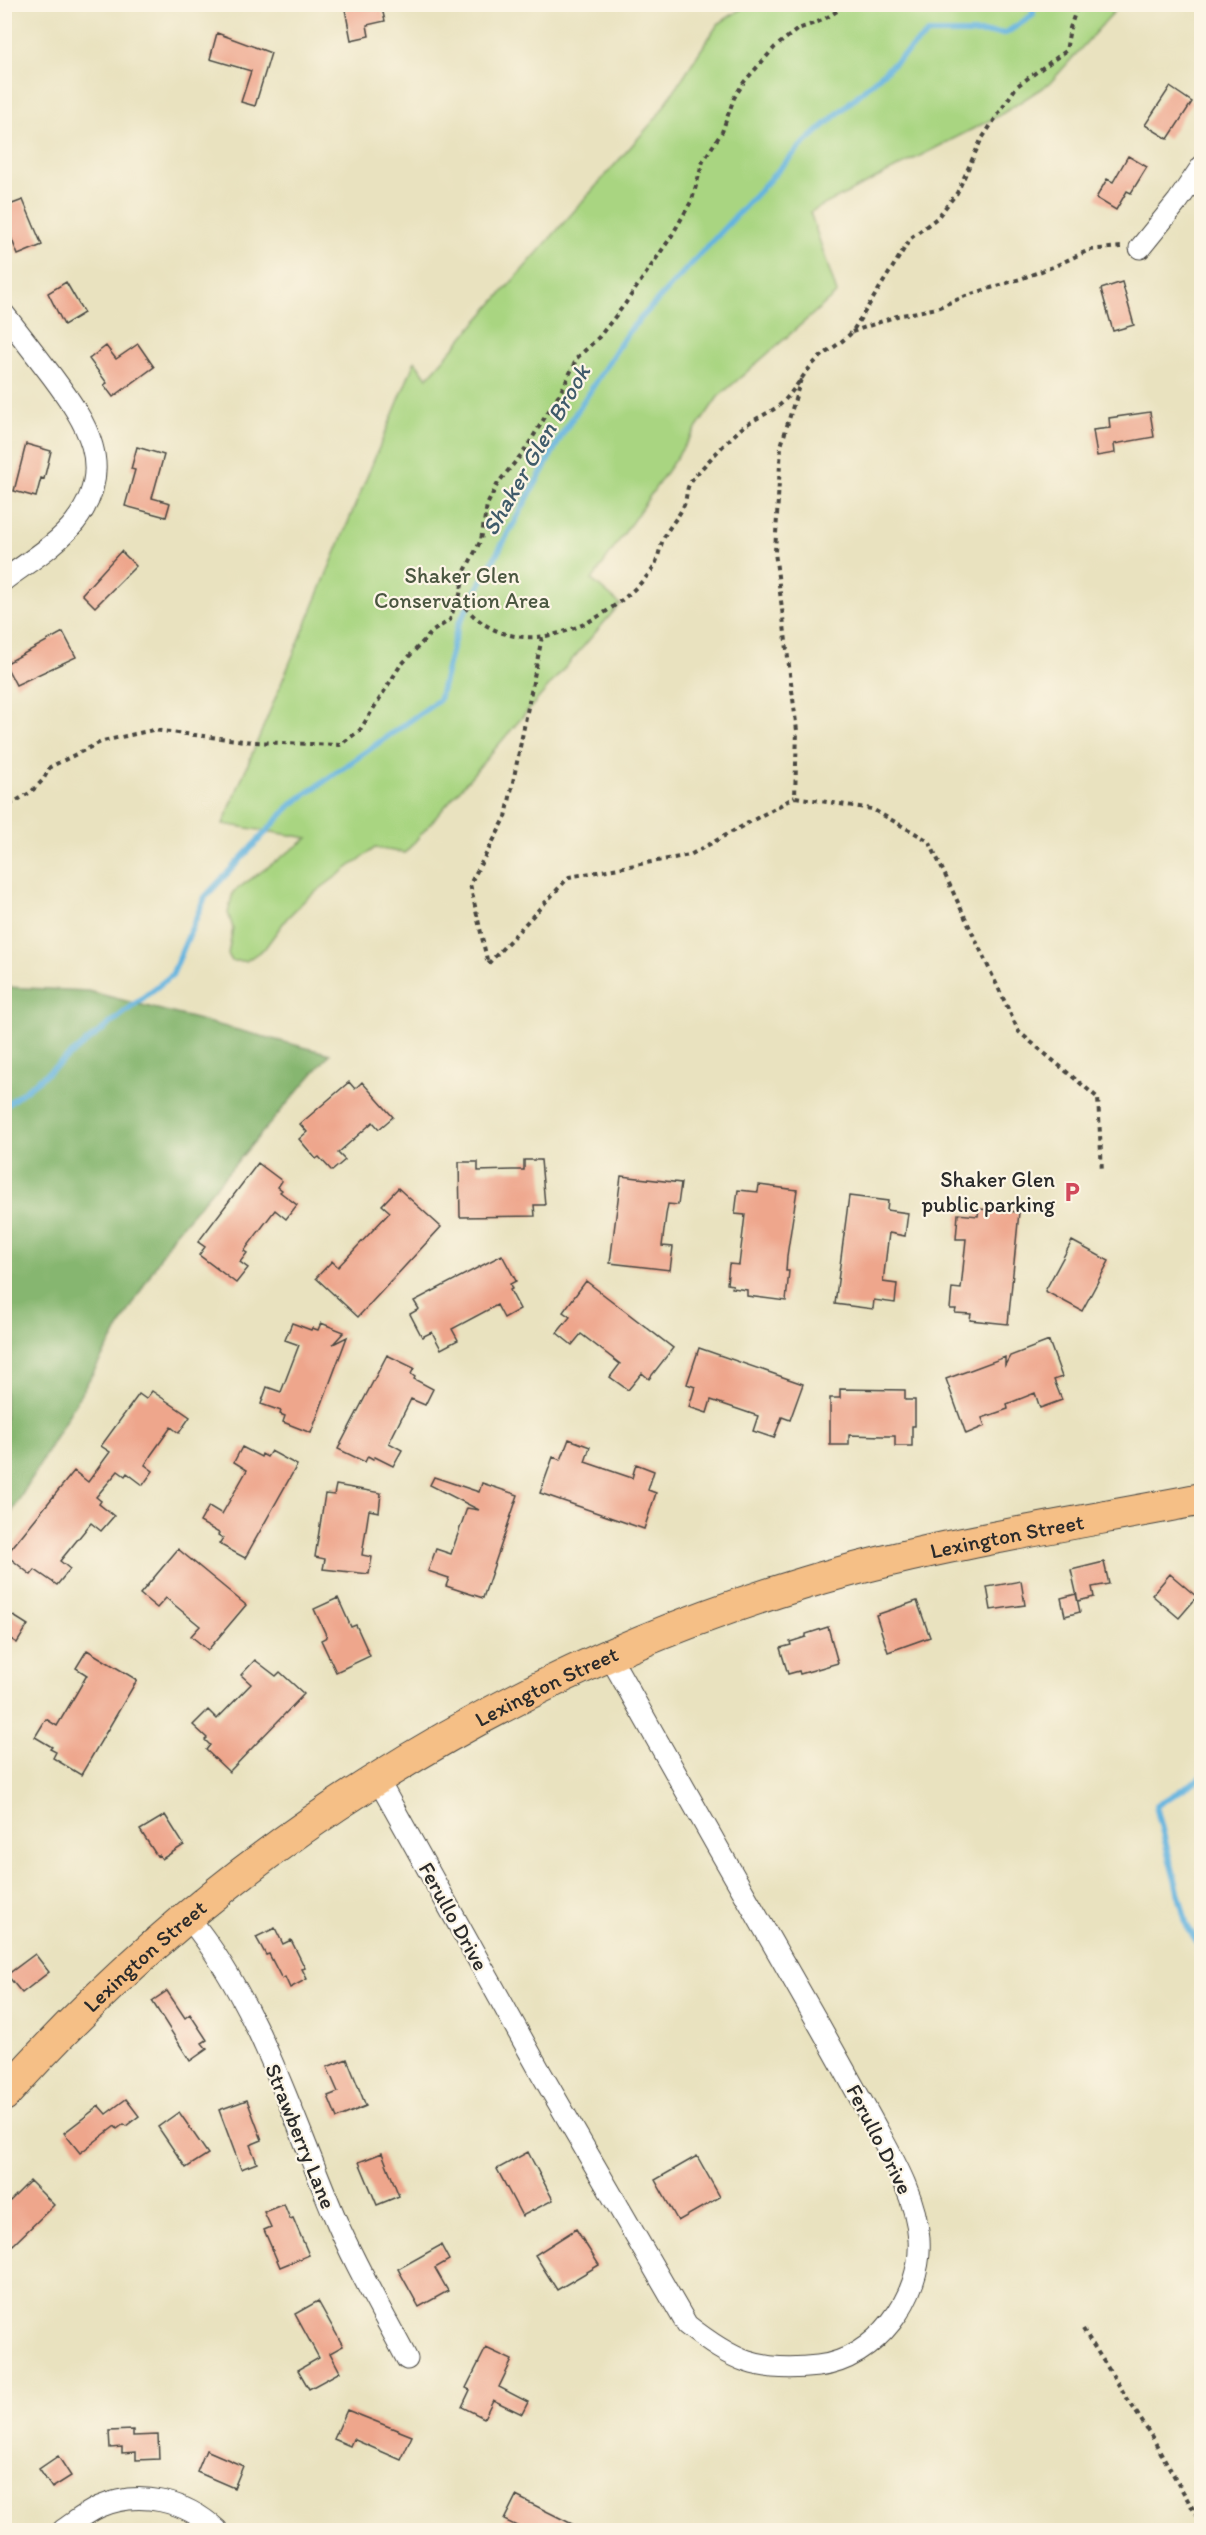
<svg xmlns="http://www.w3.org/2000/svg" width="1206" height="2535" viewBox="0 0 1206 2535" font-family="Itim,sans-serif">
<rect width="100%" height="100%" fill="#fcf5e5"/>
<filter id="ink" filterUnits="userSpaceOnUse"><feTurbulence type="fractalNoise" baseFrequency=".0167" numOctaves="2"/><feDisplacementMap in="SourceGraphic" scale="12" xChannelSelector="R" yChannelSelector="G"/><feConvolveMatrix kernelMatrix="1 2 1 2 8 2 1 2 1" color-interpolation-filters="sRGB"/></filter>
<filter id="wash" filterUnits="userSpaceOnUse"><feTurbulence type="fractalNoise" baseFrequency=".008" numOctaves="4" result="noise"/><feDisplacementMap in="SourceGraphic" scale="24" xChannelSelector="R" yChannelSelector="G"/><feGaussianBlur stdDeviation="1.35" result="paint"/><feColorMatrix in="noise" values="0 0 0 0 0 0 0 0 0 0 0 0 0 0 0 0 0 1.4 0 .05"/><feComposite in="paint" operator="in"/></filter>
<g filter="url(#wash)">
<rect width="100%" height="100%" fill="#e9e2bf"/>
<path fill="#a9d581" stroke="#6a8056" stroke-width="1.5" d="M 747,5 L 1120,5 L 1050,83 L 1000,115 L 810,212 L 837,293 L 718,397 L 592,580 L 620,604 L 405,853 L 375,848 L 306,899 L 287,918 L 265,948 L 246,961 L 232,961 L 228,954 L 233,928 L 228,913 L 233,892 L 308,838 L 223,824 L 415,361 L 427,378 L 656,118 L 718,24 Z"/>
<path fill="#86b66f" stroke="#58704d" stroke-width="1.5" d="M 5,987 L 88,991 L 330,1054 L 172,1237 L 5,1524 Z"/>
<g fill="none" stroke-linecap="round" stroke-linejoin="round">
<path stroke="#64b4df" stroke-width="6" d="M 4,1107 L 172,975 L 205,897 L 292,804 L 439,700 L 458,625 L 563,433 L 628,332 L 798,149 L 928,33 L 1006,33 L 1033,15 L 1033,4
M 1202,1777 L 1156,1806 L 1187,1926 L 1202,1949"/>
</g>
<g id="blocks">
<path fill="#eea68c" d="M 344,4 L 381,4 L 385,21 L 367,25 L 369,36 L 351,40 Z
M 217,33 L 271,53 L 255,106 L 241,102 L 251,71 L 210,59 Z
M 1170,87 L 1192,102 L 1168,139 L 1145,125 Z
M 1128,156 L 1147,167 L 1131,193 L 1127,191 L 1116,210 L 1096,198 L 1107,179 L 1113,182 Z
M 23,200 L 42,245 L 18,255 L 7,227 L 11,225 L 4,207 Z
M 66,282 L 84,313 L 64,325 L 48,293 Z
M 1122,282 L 1134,325 L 1113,331 L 1101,289 Z
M 138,344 L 154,367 L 113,397 L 104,385 L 107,383 L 89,359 L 106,346 L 116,359 Z
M 1150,412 L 1154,437 L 1114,444 L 1115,453 L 1097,456 L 1093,430 L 1110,428 L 1109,418 Z
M 26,444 L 51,451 L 44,479 L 41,478 L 36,497 L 14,491 Z
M 137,447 L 164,455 L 152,498 L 170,503 L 166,517 L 125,506 L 135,470 L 131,469 Z
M 121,551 L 136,566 L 95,607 L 82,594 Z
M 63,632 L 76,657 L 16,685 L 5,664 Z
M 349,1082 L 355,1089 L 362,1082 L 393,1117 L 379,1129 L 373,1122 L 347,1145 L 338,1153 L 345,1160 L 332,1171 L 319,1157 L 316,1159 L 299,1139 L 307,1132 L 300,1124 Z
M 524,1160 L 541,1160 L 545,1205 L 534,1205 L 535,1216 L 460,1217 L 459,1162 L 478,1162 L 478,1171 L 512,1170 L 524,1170 Z
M 258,1163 L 282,1181 L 278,1187 L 282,1190 L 280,1192 L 297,1205 L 286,1219 L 275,1210 L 244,1251 L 247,1253 L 240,1262 L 248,1268 L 236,1283 L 199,1255 L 205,1247 L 198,1242 Z
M 621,1176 L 681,1183 L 678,1205 L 668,1204 L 666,1215 L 662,1246 L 673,1247 L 670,1270 L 610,1263 Z
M 759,1185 L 797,1190 L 787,1256 L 786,1271 L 789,1271 L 786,1301 L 747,1296 L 747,1290 L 732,1288 L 733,1285 L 727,1284 L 729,1264 L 739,1265 L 745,1215 L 735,1214 L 738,1190 L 758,1192 Z
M 398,1188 L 441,1227 L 358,1317 L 316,1278 L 332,1261 L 338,1267 L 390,1212 L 382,1205 Z
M 849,1196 L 888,1201 L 887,1210 L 908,1213 L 905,1236 L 889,1233 L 883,1282 L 897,1284 L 895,1303 L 874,1300 L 873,1309 L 835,1304 Z
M 979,1209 L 1019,1212 L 1008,1324 L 970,1320 L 971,1314 L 955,1313 L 956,1309 L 950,1309 L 952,1288 L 961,1289 L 966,1239 L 956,1239 L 958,1214 L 978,1216 Z
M 1072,1241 L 1109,1261 L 1082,1311 L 1045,1291 Z
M 502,1255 L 516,1281 L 510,1284 L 512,1289 L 510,1290 L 520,1309 L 504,1318 L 497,1305 L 452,1329 L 458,1340 L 441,1349 L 432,1332 L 422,1337 L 410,1314 L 419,1309 L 414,1301 Z
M 586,1281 L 673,1348 L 649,1379 L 642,1373 L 628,1390 L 610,1377 L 620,1364 L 581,1334 L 572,1345 L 557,1333 L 570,1317 L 563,1312 Z
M 292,1323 L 311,1330 L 312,1328 L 318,1330 L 321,1323 L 344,1332 L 333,1344 L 347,1337 L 311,1433 L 283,1422 L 285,1416 L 280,1414 L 281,1411 L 261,1404 L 267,1387 L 281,1392 L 299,1345 L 285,1340 Z
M 1049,1341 L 1062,1377 L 1054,1380 L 1062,1400 L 1040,1408 L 1035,1393 L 1007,1404 L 1008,1409 L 982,1418 L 985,1426 L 966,1434 L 946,1379 L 1005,1357 L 1005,1365 L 1010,1356 Z
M 699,1348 L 803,1384 L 790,1420 L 782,1417 L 774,1438 L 753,1431 L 758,1416 L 711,1400 L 707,1413 L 689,1407 L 695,1387 L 687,1384 Z
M 387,1355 L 414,1368 L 411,1374 L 415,1377 L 414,1379 L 433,1389 L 425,1405 L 411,1399 L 389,1443 L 402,1450 L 393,1466 L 375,1457 L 373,1459 L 368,1456 L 365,1462 L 338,1449 Z
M 840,1389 L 905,1390 L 905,1400 L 915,1400 L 915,1426 L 912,1426 L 912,1446 L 895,1446 L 895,1436 L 883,1436 L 849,1435 L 849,1445 L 830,1445 L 830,1398 L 840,1398 Z
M 152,1391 L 190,1417 L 179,1433 L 171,1427 L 151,1455 L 145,1465 L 153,1471 L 143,1485 L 127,1473 L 125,1476 L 118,1471 L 96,1497 L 101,1501 L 99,1504 L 114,1516 L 101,1531 L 91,1523 L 60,1561 L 70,1569 L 57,1585 L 35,1570 L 31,1575 L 6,1555 L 74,1471 L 88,1482 L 110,1452 L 101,1446 L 139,1394 L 146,1399 Z
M 569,1439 L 590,1447 L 585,1462 L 632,1478 L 636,1464 L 654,1471 L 648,1490 L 656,1493 L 644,1529 L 540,1493 L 553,1457 L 561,1460 Z
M 242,1447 L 261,1457 L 262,1454 L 267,1457 L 271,1451 L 297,1465 L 245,1558 L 219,1544 L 223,1538 L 218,1535 L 219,1533 L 200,1522 L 209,1506 L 222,1514 L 247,1470 L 234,1462 Z
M 434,1477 L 479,1492 L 482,1483 L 518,1495 L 483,1598 L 446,1586 L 449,1578 L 428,1571 L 436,1549 L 451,1554 L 467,1508 L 479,1510 L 430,1485 Z
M 336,1485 L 381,1493 L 379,1512 L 369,1510 L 362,1555 L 372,1557 L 369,1574 L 323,1569 L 325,1559 L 315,1557 L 325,1494 L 334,1495 Z
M 178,1549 L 246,1605 L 208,1650 L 191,1636 L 200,1626 L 166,1598 L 157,1608 L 140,1594 Z
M 1104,1562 L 1109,1584 L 1092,1587 L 1094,1597 L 1078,1601 L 1071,1570 Z
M 1170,1574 L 1197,1597 L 1179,1618 L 1152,1595 Z
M 1021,1581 L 1025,1605 L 991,1610 L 987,1587 Z
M 1076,1594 L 1080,1612 L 1065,1616 L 1061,1598 Z
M 338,1598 L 351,1627 L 356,1625 L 370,1656 L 336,1672 L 321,1640 L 327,1637 L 314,1609 Z
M 917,1601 L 930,1637 L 888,1652 L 876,1615 Z
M 4,1610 L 28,1625 L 17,1643 L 4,1635 Z
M 828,1627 L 838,1663 L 800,1674 L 799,1671 L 788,1674 L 780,1648 L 791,1645 L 790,1642 L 806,1637 L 806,1634 Z
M 87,1650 L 137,1680 L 81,1775 L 53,1758 L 56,1752 L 50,1749 L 52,1747 L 35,1737 L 46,1719 L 57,1726 L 76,1694 L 87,1675 L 76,1668 Z
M 255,1660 L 276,1676 L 280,1672 L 304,1694 L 229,1772 L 206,1750 L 210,1745 L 205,1740 L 207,1738 L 193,1725 L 208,1710 L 217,1719 L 251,1684 L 241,1675 Z
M 165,1815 L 184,1845 L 162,1859 L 159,1855 L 157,1856 L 140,1830 Z
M 275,1928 L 283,1944 L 291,1940 L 305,1968 L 302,1969 L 307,1979 L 290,1988 L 285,1977 L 282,1979 L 269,1954 L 266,1955 L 256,1937 Z
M 35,1954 L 49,1972 L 22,1993 L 7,1975 Z
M 167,1991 L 185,2018 L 190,2014 L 207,2040 L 202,2043 L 207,2049 L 190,2061 L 152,2001 Z
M 347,2059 L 366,2106 L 337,2118 L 328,2096 L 338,2092 L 327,2067 Z
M 126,2099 L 139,2116 L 126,2126 L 124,2124 L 117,2129 L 115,2126 L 80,2153 L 64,2133 L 99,2106 L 106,2114 Z
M 247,2100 L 262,2140 L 250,2145 L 257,2163 L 241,2169 L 219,2110 Z
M 179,2112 L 208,2154 L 186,2168 L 158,2127 Z
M 528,2152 L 553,2200 L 522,2216 L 497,2169 Z
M 382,2153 L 399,2196 L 377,2205 L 359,2162 Z
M 697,2156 L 720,2197 L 678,2221 L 655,2180 Z
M 30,2181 L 54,2205 L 13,2245 L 4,2236 L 4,2207 Z
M 284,2204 L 290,2219 L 293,2218 L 309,2255 L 280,2267 L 264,2230 L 271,2227 L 264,2212 Z
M 576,2229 L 599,2265 L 557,2290 L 535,2255 Z
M 441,2245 L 449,2260 L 435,2268 L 448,2291 L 419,2307 L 398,2269 Z
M 318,2301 L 343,2346 L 330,2353 L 340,2372 L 309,2389 L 298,2370 L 319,2358 L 295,2314 Z
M 486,2348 L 512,2360 L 499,2387 L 528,2402 L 522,2414 L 493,2400 L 484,2418 L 462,2407 L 470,2390 L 466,2388 Z
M 347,2410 L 412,2436 L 401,2460 L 353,2439 L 350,2446 L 334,2439 Z
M 133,2430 L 133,2436 L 158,2435 L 159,2459 L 136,2460 L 136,2452 L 122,2453 L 122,2447 L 110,2448 L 109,2431 Z
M 206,2450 L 243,2466 L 234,2488 L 197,2472 Z
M 58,2456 L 71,2476 L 52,2488 L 39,2469 Z
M 516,2496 L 584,2530 L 525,2530 L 504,2520 Z"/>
</g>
</g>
<g filter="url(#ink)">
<use href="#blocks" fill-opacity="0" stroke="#484641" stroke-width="1.5"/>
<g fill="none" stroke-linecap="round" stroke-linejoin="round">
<g stroke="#484641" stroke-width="23">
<path id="minor" d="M 1140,248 L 1178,201 L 1202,166
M 4,314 C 20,334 36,355 52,376 C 86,422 117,467 75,522 C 57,545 28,562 4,580
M 377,1778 L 541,2073 L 687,2325 C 733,2361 758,2373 818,2366 C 875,2360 923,2296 919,2239 C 916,2196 892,2157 872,2120 C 850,2080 828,2040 805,2000 C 739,1885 674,1771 609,1655
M 188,1917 C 258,2002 291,2113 333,2213 C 354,2264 382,2311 407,2359
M 63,2530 C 75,2522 86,2513 99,2507 C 139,2489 186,2501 217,2530"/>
</g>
<g stroke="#484641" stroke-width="34">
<g id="primary">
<path id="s1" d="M 4,2095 C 218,1854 498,1676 805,1583 C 935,1544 1069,1525 1202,1499"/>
</g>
</g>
<path stroke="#484641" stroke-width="4" stroke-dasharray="4.5 4.5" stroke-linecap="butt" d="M 852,332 L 897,316 L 937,308 L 968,295 L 1020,279 L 1055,266 L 1089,250 L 1121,247
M 801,379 L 781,446 L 775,552 L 797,731 L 795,797 L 872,809 L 929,841 L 1019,1032 L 1098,1098 L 1102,1171
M 465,607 C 519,670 610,623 652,570 C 658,562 659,549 663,540 C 668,527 679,517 684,505 C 687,498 686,489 690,483 C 694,475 735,433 743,427 C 755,418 771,413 782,403 C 794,391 802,376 813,364 C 824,352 840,345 852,332 L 911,238 L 937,218 L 957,193 L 981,140 L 1017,86 L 1066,51 L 1070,28 L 1078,4
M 542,637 L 506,817 L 470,884 L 488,964 L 569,877 L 690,855 L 795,797
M 4,812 L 9,805 L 31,792 L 43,780 L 50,767 L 103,741 L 153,730 L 253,742 L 340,745 L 360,730 L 400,666 L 433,631 L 450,620 L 456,602 L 459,599 L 465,571 L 481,540 L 487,505 L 498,483 L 525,450 L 564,386 L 577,358 L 599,337 L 625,304 L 671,237 L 692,200 L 703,161 L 722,132 L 734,98 L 744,82 L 775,47 L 798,29 L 823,20 L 848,4
M 1083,2329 L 1152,2437 L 1202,2525"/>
<use href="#minor" stroke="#fff" stroke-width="21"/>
<use href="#primary" stroke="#f5bf86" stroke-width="32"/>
<path stroke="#484641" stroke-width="4" stroke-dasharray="4.5 4.5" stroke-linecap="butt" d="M 457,599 L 465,607"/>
</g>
</g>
<defs>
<g id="parking-bare" transform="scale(1.62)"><path d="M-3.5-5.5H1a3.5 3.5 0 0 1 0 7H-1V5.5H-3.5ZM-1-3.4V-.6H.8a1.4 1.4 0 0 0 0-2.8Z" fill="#d1495b" stroke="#fcf5e5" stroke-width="2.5" paint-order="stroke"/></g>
</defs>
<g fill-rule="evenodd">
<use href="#parking-bare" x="1072" y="1192"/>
</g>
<g text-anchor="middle" stroke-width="4.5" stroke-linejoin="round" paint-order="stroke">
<g font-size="22" fill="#4a5640" stroke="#fcf5e5">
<text x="462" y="583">Shaker Glen<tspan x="462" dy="25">Conservation Area</tspan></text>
</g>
<g font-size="22" fill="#2b2b2b" stroke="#fcf5e5" text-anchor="end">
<text x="1055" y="1187">Shaker Glen<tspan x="1055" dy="25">public parking</tspan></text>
</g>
<g font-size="22" fill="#2b2b2b" stroke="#fcf5e5">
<text dy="8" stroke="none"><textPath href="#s1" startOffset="1170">Lexington Street</textPath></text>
<text dy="8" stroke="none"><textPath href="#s1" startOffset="684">Lexington Street</textPath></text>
<text transform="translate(454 1916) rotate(61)" y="8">Ferullo Drive</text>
<text dy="8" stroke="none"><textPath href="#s1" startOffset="198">Lexington Street</textPath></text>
<text transform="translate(301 2136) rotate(68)" y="8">Strawberry Lane</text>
<text transform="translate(880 2139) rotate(63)" y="8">Ferullo Drive</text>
</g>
<g font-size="24" font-style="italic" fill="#3f5b6a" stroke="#fcf5e5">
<text transform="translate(536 450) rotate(-60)" y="8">Shaker Glen Brook</text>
</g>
</g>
<rect width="1206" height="2535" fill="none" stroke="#fcf5e5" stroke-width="24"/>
</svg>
